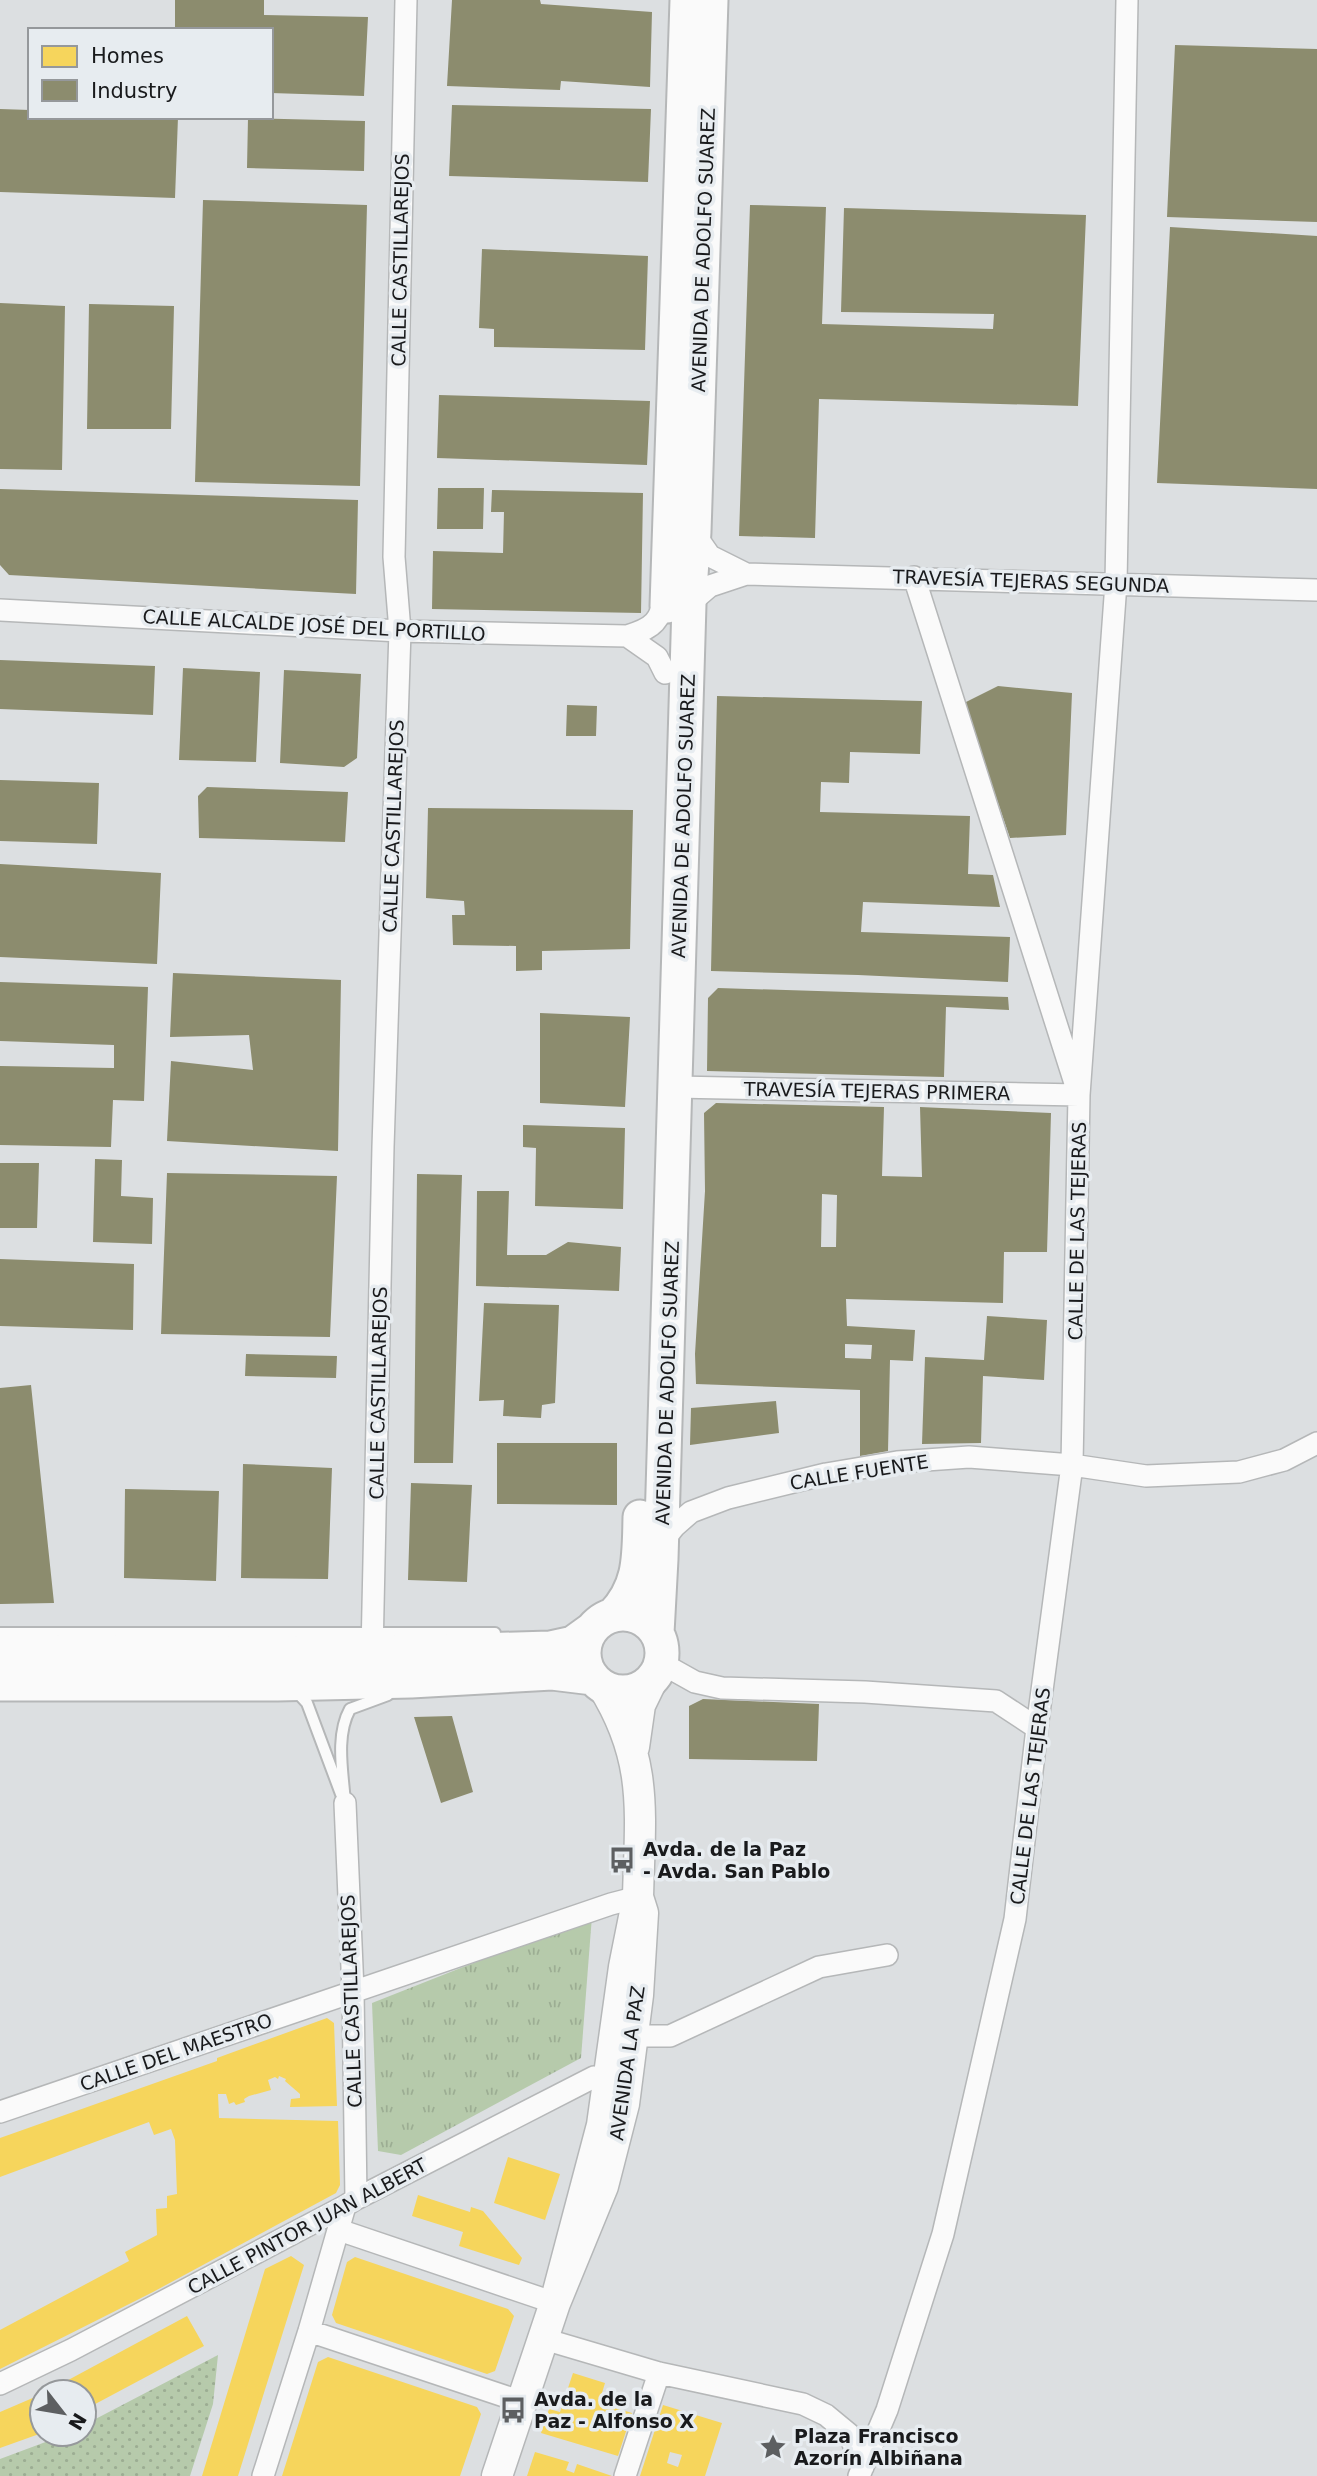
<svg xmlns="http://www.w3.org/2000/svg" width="1317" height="2476" viewBox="0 0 1317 2476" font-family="'DejaVu Sans',sans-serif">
<defs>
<pattern id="grass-tufts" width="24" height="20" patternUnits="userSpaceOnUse" patternTransform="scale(1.75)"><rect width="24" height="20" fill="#b6caab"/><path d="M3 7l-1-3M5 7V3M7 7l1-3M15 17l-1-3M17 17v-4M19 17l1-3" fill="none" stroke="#9cad93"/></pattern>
<pattern id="park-dots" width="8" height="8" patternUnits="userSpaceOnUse" patternTransform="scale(1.75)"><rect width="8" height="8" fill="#b6caab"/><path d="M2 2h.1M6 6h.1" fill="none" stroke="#9cad93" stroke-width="1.8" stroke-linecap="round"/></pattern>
</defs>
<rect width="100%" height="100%" fill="#dcdfe1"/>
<path fill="url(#grass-tufts)" d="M 592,1916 L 581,2058 L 401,2155 L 378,2151 L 372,2003 Z"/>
<path fill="url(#park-dots)" d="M 218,2355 L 213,2404 L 190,2476 L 0,2476 L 0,2459 L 67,2434 L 84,2434 L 84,2425 Z"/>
<path fill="#f6d55c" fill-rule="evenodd" d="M 327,2018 L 334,2023 L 337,2106 L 290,2107 L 291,2099 L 300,2098 L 300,2094 L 285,2081 L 286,2079 L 279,2076 L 278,2079 L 275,2077 L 268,2080 L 271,2090 L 249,2096 L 244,2099 L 245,2102 L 236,2105 L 234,2102 L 229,2104 L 226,2094 L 218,2094 L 219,2118 L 338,2121 L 340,2185 L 336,2193 L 153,2292 L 0,2369 L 0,2330 L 129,2261 L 125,2252 L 157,2235 L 156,2209 L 167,2208 L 167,2196 L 177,2194 L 175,2140 L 171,2129 L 154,2135 L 149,2122 L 0,2177 L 0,2138 L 217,2061 L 217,2058 Z
M 508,2157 L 560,2174 L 545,2220 L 494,2203 Z
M 418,2195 L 470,2212 L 471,2207 L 483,2211 L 522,2258 L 519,2265 L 459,2246 L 463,2232 L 412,2216 Z
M 291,2256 L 304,2265 L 238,2476 L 202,2476 L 265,2269 Z
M 355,2257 L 508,2309 L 514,2316 L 495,2371 L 487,2374 L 336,2323 L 332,2315 L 347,2262 Z
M 187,2316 L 204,2346 L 84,2410 L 84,2392 L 46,2392 Z
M 328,2357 L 477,2407 L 481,2414 L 460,2476 L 282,2476 L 318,2362 Z
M 573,2373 L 605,2383 L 599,2403 L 632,2413 L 618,2456 L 541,2433 L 549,2409 L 560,2412 Z
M 42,2394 L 42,2433 L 0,2448 L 0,2412 Z
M 663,2405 L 722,2423 L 705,2476 L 640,2476 ZM 670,2452 L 682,2455 L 678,2467 L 667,2463 Z
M 535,2452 L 569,2462 L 566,2470 L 574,2473 L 577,2464 L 612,2476 L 527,2476 Z"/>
<path fill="#8c8c6e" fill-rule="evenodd" d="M 175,0 L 264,0 L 264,15 L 368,17 L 364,96 L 271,93 L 271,30 L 175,30 Z
M 452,0 L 540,0 L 541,4 L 652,12 L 650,87 L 561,81 L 560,90 L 447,86 Z
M 1175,45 L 1317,49 L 1317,222 L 1167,217 Z
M 452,105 L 651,109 L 648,182 L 449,176 Z
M 0,109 L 30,110 L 30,117 L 178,117 L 175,198 L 0,192 Z
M 248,118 L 365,121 L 364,171 L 247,168 Z
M 203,200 L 367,205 L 360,486 L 195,482 Z
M 750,205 L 826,207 L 822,324 L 993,329 L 994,314 L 841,312 L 844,208 L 1086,215 L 1078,406 L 819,399 L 815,538 L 739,536 Z
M 1170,227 L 1317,236 L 1317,489 L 1157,483 Z
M 482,249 L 648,256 L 645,350 L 494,347 L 494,329 L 479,328 Z
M 0,303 L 65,306 L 62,470 L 0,469 Z
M 89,304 L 174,306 L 171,429 L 87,429 Z
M 439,395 L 650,401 L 647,465 L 437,458 Z
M 438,488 L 484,488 L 483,529 L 437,529 Z
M 0,489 L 358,500 L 356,594 L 9,575 L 0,565 Z
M 492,490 L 643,493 L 641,613 L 432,609 L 433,551 L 503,553 L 504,512 L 491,512 Z
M 0,660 L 155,666 L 153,715 L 0,709 Z
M 183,668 L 260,672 L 256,762 L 179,760 Z
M 284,670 L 361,674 L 357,758 L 344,767 L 280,763 Z
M 998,686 L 1072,693 L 1066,835 L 1010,838 L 964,703 Z
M 717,696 L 922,701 L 920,754 L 850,752 L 849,783 L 821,782 L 820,812 L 970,816 L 968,874 L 993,875 L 1000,907 L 863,902 L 861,932 L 1010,937 L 1008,982 L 858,975 L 711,971 Z
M 567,705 L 597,706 L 596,736 L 566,736 Z
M 0,780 L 99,783 L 97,844 L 0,841 Z
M 207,787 L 348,792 L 345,842 L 199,838 L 198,796 Z
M 428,808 L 633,810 L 630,949 L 542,951 L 542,970 L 516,971 L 516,946 L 453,945 L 452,915 L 465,915 L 464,901 L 426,898 Z
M 0,864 L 161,873 L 157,964 L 0,957 Z
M 173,973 L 341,980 L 338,1151 L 167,1141 L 171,1061 L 253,1070 L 249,1035 L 170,1037 Z
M 0,982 L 148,987 L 144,1101 L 113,1100 L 111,1147 L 0,1145 L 0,1066 L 114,1068 L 114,1045 L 0,1041 Z
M 718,988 L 1008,997 L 1009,1010 L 946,1007 L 944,1077 L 707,1071 L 708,998 Z
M 540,1013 L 630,1017 L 625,1107 L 540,1103 Z
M 716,1103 L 884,1107 L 882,1176 L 922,1177 L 920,1107 L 1051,1113 L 1047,1252 L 1004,1252 L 1003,1303 L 846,1299 L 847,1326 L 915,1330 L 913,1361 L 890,1360 L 888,1451 L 860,1456 L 860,1390 L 696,1384 L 695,1354 L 705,1191 L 704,1113 ZM 822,1194 L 837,1195 L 836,1247 L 821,1247 ZM 845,1344 L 872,1345 L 871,1359 L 845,1358 Z
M 523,1125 L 625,1128 L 623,1209 L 535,1206 L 536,1148 L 523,1147 Z
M 95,1159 L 122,1160 L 121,1196 L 153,1198 L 152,1244 L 93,1242 Z
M 0,1163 L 39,1163 L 37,1228 L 0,1228 Z
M 167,1173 L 337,1176 L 330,1337 L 161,1334 Z
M 417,1174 L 462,1175 L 453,1463 L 414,1463 Z
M 477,1191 L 509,1191 L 507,1255 L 546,1255 L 568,1242 L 621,1247 L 619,1291 L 476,1286 Z
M 0,1259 L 134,1264 L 133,1330 L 0,1326 Z
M 484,1303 L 559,1305 L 555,1403 L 542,1405 L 541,1418 L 503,1416 L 504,1400 L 479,1401 Z
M 987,1316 L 1047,1320 L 1044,1380 L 983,1376 L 981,1443 L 922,1444 L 925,1357 L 984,1360 Z
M 246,1354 L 337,1356 L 336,1378 L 245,1376 Z
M 31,1385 L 54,1603 L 0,1604 L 0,1388 Z
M 776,1401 L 779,1433 L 690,1445 L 691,1408 Z
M 497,1443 L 617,1443 L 617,1505 L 497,1504 Z
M 243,1464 L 332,1468 L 328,1579 L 241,1578 Z
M 411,1483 L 472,1485 L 467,1582 L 408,1580 Z
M 125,1489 L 219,1491 L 216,1581 L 124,1578 Z
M 703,1699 L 819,1704 L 817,1761 L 689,1759 L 689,1706 Z
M 452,1716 L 473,1792 L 441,1803 L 414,1717 Z"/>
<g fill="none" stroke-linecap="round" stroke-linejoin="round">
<g stroke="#b5b7b8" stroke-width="14">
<path id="service" d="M 0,1633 L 495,1633
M 296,1691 L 307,1703 L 341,1794
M 345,1803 C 343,1773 335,1736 350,1709 L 388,1695"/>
</g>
<g stroke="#b5b7b8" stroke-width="24">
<path id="minor" d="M 694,533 L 710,556 L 746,574
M 914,577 L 1075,1083
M 689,604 L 710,586 L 746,574 L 1317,590
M 0,610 L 400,631 L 627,636 C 655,628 659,621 667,594
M 627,636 L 657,657 L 665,673
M 675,1087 L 1079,1095
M 662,1542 L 675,1526 L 691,1512 L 728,1498 L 826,1474 L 897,1462 L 969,1457 L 1072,1465 L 1146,1476 L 1239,1472 L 1284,1460 L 1317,1443
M 372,1653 L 383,1147 L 400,631 L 394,557 L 406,0
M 661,1663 L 695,1682 L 722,1688 L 865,1692 L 996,1701 L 1037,1728
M 345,1803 L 353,1991 L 356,2199
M 634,2036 L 670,2036 L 819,1967 L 887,1955
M 0,2112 L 611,1904 L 638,1897
M 339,2230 L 555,2303
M 309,2331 L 522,2402
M 544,2339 L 659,2373 L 803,2404 L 826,2415 L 849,2434 L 863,2467
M 0,2384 L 71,2350 L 345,2206 L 356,2199 L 594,2077 L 603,2080 L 609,2090
M 263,2476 L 309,2331 L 345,2206
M 625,2476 L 659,2373
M 859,2476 L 887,2410 L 943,2234 L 1015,1919 L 1037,1728 L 1072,1465 L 1079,1095 L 1116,583 L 1127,0"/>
</g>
<g stroke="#b5b7b8" stroke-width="33">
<path id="secondary" d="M 602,1685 C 649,1760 640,1813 638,1897
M 634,1747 L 640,1705 L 654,1676
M 497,2476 L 555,2303 L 602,2125 L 624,1967 L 638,1897 L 643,1913 L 638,1995 L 624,2104 L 603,2186 L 555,2303"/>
</g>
<g stroke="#b5b7b8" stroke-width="37">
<path id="primary" d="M 667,606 L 687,0
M584 1653a39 39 0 1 1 78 0a39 39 0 1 1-78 0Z
M 613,1615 C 641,1586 639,1556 640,1517
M 657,1633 L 661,1559 L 689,604 L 694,532 L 711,0
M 0,1652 L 372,1653 L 550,1648 L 573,1643 L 591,1630
M 0,1684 L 277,1684 L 411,1681 L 552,1673 L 593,1678"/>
</g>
<use href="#service" stroke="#fafafa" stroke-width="10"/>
<use href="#minor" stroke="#fafafa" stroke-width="21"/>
<use href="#secondary" stroke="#fafafa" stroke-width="30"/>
<use href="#primary" stroke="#fafafa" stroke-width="33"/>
</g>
<defs>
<g id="bus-bare" transform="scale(2.1)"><path d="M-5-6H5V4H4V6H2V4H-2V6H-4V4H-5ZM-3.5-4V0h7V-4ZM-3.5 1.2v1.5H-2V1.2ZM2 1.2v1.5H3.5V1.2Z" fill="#5d5f61" stroke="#e7ecf0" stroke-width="2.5" paint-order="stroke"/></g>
<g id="sight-bare" transform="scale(2.1)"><path d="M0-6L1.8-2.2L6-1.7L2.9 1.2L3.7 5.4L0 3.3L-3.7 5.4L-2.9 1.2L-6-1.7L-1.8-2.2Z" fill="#5d5f61" stroke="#e7ecf0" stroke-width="2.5" paint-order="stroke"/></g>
</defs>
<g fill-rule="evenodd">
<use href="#bus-bare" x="622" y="1860"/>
<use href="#bus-bare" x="513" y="2410"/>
<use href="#sight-bare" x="773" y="2447"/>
</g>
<g text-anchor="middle" stroke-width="7" stroke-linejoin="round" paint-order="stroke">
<g font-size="19" fill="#191a1c" stroke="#e7ecf0">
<text transform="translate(703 250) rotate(-88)" y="7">AVENIDA DE ADOLFO SUAREZ</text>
<text transform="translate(400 260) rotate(-89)" y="7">CALLE CASTILLAREJOS</text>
<text transform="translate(1031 581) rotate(2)" y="7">TRAVESÍA TEJERAS SEGUNDA</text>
<text transform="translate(314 625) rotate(3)" y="7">CALLE ALCALDE JOSÉ DEL PORTILLO</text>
<text transform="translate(683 816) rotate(-88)" y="7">AVENIDA DE ADOLFO SUAREZ</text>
<text transform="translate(393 826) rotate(-88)" y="7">CALLE CASTILLAREJOS</text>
<text transform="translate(877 1091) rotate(1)" y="7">TRAVESÍA TEJERAS PRIMERA</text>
<text transform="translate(1077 1231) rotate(-89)" y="7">CALLE DE LAS TEJERAS</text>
<text transform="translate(667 1383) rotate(-88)" y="7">AVENIDA DE ADOLFO SUAREZ</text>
<text transform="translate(378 1393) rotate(-89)" y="7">CALLE CASTILLAREJOS</text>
<text transform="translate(859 1472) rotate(-9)" y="7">CALLE FUENTE</text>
<text transform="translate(1030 1796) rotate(-83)" y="7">CALLE DE LAS TEJERAS</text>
<text transform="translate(351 2001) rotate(-92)" y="7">CALLE CASTILLAREJOS</text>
<text transform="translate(176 2052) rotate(-19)" y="7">CALLE DEL MAESTRO</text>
<text transform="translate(627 2063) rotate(-82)" y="7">AVENIDA LA PAZ</text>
<text transform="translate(307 2226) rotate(-28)" y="7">CALLE PINTOR JUAN ALBERT</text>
</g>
<g font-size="19" font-weight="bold" fill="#191a1c" stroke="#e7ecf0" text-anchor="start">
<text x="643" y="1856">Avda. de la Paz<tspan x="643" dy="22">- Avda. San Pablo</tspan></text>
<text x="534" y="2406">Avda. de la<tspan x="534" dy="22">Paz - Alfonso X</tspan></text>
<text x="794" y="2443">Plaza Francisco<tspan x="794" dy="22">Azorín Albiñana</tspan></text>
</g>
</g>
<rect x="28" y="28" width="245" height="91" fill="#e7ecf0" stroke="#95989b" stroke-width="2"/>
<rect x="42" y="46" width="35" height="21" fill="#f6d55c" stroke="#95989b" stroke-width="2"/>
<text x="91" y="63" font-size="21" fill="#191a1c">Homes</text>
<rect x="42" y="80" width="35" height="21" fill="#8c8c6e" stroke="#95989b" stroke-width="2"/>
<text x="91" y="98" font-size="21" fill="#191a1c">Industry</text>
<g transform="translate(63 2413) rotate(121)"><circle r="33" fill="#e7ecf0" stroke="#95989b" stroke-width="2"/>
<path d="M0-5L12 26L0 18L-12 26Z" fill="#5d5f61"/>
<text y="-10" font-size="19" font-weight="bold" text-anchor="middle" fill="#191a1c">N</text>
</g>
</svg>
